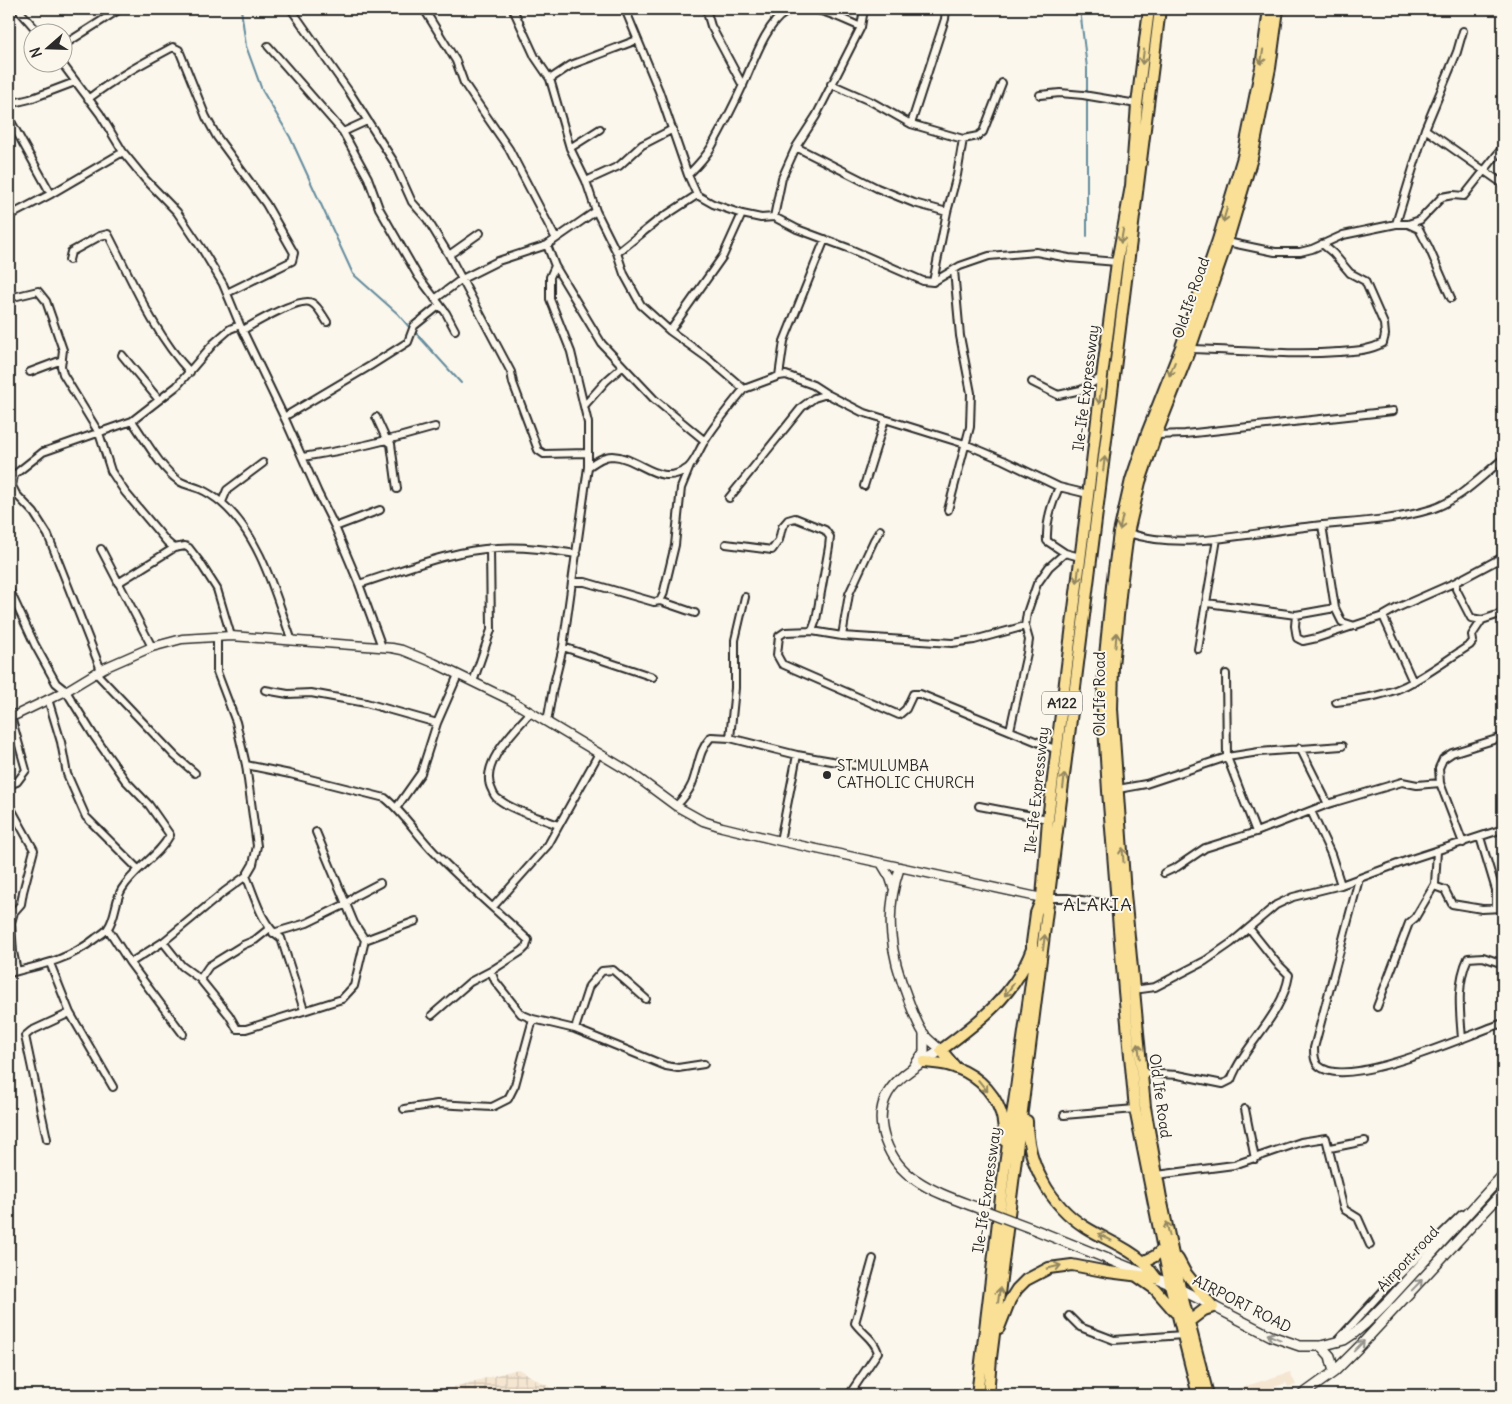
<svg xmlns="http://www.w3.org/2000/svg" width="1512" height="1404" viewBox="0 0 1512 1404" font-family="Delius,sans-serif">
<defs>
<pattern id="industrial-grid" width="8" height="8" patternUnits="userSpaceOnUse" patternTransform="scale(1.25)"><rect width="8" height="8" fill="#f5e6d2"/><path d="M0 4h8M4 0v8" fill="none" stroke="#d2c5b4"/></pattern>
</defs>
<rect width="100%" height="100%" fill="#fbf7ec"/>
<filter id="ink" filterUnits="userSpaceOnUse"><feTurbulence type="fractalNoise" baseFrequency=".02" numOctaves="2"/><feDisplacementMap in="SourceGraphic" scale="10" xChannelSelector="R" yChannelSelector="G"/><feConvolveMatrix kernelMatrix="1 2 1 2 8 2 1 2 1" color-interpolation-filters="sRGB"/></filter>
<g filter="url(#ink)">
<path fill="#f5e6d2" d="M 1290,1372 L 1296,1385 L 1288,1387 L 1286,1383 L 1252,1395 L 1235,1395 L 1237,1389 Z"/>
<path fill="url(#industrial-grid)" d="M 518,1369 L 563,1395 L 426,1395 Z"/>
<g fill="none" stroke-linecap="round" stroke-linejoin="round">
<path stroke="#638b9e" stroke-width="2" d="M 241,9 L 246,46 L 262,90 L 290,137 L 353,274 L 398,314 L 410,328
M 1080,9 L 1087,68 L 1087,236
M 414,331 L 461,383"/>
<g stroke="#2b2b2b" stroke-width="10">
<path id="minor" d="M 18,9 L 38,32
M 291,9 L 350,93 L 394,162 L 412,202 L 427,219 L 449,255 L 511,372 L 513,383 L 538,450 L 544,454 L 588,453
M 424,9 L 456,61 L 464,83 L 476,101 L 509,149 L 555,237
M 513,9 L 535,57 L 550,79 L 570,148 L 586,181 L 596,211 L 617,253 L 624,274 L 641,305 L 670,331 L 709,359 L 744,389 L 779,376 L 786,375 L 813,385 L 827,394 L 862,412 L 965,444 L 1003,460 L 1059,487 L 1088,494
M 625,9 L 659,91 L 688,175 L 697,195 L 713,204 L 742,214 L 761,218 L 774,217 L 797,229 L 848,248 L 923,281 L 933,282 L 960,266 L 989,256 L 1036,252 L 1069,258 L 1117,262
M 706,9 L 711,26 L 743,86
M 62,46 L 120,9
M 268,46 L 343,132 L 368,178 L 379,208 L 418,276 L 446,313 L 455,330
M 61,62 L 100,114 L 123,152 L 145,179 L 177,212 L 202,249 L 223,284 L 240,325 L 286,421 L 318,493 L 335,527 L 359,584 L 382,647
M 550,79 L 571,65 L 637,40
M 831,84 L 872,102 L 911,124 L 963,139 L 978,136 L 983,132 L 1002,83
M 1040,95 L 1060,93 L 1083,95 L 1137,104
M 88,99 C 115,78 143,63 173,47 L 179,50 L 206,117 L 217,137 L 266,204 L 294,253 L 292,261 L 227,293
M 9,104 L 30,99 L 75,82
M 9,118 L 51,194
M 911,124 L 945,19 L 946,9
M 1425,129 L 1503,184
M 343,132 L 367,121
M 796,147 L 877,188 L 914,203 L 947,212
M 570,148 L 600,129
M 688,175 C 697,166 706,157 712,146 C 723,126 734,105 743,85 C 752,66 766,23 785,13 C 808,0 840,18 861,27
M 586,181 L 619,166 L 642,145 L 673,129
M 9,216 L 51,194 L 123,152
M 774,217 L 782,178 L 796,147 L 816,116 L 861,27 L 864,9
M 1396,224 L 1425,129 L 1457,52 L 1463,31
M 1408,224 L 1419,229 L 1429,248 L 1451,298
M 1227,242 L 1275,252 L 1300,252 L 1312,249 L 1343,235 L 1396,224 L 1408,224 L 1420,220 L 1442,197 L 1453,195 L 1464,196 L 1503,147
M 547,245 L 555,266 L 602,344 L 654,399 L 705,441
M 617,253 L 657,221 L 697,195
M 449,255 L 480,233
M 69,260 L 71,252 L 100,236 L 108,234 C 132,280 154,334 190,372
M 933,282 L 947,212 L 957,175 L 963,139
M 9,298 L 38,291 L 46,301 L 63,350 L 61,366 L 63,374 L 99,433 L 111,471 L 125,492 L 167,542 L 174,548 L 185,546 L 189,548 L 199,561 L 217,589 L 231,636
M 435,299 L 462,279 L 498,261 L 547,245 L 596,211
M 243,330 C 255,323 301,296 312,303 C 318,306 323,316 327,322
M 670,331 L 723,256 L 742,214
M 1190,349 C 1239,350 1288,356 1338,352 C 1354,351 1368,351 1383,343 L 1385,335 L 1384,324 L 1365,281 L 1350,273 L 1333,253 L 1322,244
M 122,355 L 159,400
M 30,372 L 62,360
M 779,376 L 784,341 L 825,239
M 1032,382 L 1058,395 L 1081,390 L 1102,377
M 584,406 L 606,381 L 622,367
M 284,417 L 370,366 L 408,342 L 414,326 L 440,305
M 376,417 L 387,441 L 391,444 L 397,489
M 132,421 C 145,439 160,468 179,481 C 185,485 193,486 200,489 C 207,492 216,498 222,503 C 261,537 275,594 292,641
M 1156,435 L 1185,434 L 1393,411
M 303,457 C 348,450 391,440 435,427
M 588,467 C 595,462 603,456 612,456 C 640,457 659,489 688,468 C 695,462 699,450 704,442 C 716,423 730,406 744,389
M 864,486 L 885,419
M 1059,487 C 1051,506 1046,521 1047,541 L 1065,553 L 1080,557
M 729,498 L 802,407 L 814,398 L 827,394
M 222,502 L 227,490 L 263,463
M 948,510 L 970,427 L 971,393 L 960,336 L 954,270
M 1322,525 L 1335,608 L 1342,622 L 1355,626
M 335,527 L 380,510
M 1128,533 C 1184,551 1247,533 1305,527 C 1347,522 1390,522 1432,509 C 1459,500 1482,476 1503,459
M 726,544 L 772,550 L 779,540 L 782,527 L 788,520 L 795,518 L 825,530 L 830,537 L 829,547 L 816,620 L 812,631
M 101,549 L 152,647
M 573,582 L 585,582 L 654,602 L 660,601 L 695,613
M 1456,582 L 1456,589 L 1471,618 L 1482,620 L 1503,613
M 118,583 L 174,548
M 359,584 C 404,570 450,550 497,548 C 524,546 550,550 577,554
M 9,589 L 35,645 L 56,683 L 66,691 L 94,736 L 125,780 L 149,805 L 170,835 C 159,856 135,868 122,889 C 115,900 116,917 108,928 C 106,932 100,935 96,938 C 69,960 42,965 9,973
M 660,601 L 663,595 L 675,545 L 681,488 L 690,466
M 1207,603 L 1296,615 L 1335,608
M 1296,615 L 1295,626 L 1297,638 L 1303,641 L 1317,638 L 1383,616 L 1397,608 L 1456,582 L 1503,557
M 1383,616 L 1413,682
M 1025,626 L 974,640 L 952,643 L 842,636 L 812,631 L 785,632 L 779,636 L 777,655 L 782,664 L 899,715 L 906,709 L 913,694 L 920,694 L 1057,750
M 842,636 L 849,594 L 874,540 L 880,530
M 217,637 L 217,672 L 236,722 L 246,765 L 257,846 L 253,864 L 246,876 C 255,896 261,925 281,938 L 304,1010
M 563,647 L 653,677
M 1198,649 L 1217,539
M 101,670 L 48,535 L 34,513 L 16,494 L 12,486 L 14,475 L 43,452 L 132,421 L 177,386 L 214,343 L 230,329 L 240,325
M 96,673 L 175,756 L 195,773
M 1226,674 L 1227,757 L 1256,832
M 473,682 L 491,630 L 490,548
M 265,690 L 288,694 L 311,693 L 366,703 L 437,723
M 48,699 L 61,742 L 67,774 L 86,817 L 138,869
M 1336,702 C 1362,699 1391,695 1414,681 C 1433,671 1451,657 1470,645 L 1473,641 L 1472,635 L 1482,620
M 531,712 C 515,730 478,765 492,790 C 493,793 495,797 498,799 C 515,812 539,817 558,825
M 547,722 L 553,688 L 563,647 L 588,467 L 588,423 L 571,352 L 550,299 L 550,277 L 555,266
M 1010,730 L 1027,653 L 1029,640 L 1025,626 L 1027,613 L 1037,584 L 1049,567 L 1065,553
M 730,738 L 735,688 L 735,640 L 745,597
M 1300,748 L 1328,804
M 246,765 L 290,774 L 385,798 C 404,813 417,835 434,852 C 464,883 496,910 528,940 L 526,947 L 522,951 L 491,971 L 470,982 L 432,1015
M 9,785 L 17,782 L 26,770 L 10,713
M 1118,789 L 1146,784 L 1227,757 L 1259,752 L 1342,746
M 9,805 L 34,850 L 23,892 L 21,904 L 14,912 L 11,923 L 13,952 L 17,971
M 676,806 C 683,799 688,793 692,784 C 699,766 698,751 711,737 L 730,738 L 797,755 L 855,765
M 979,806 L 1048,819
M 397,807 L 421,773 L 437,723 L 458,675
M 1311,811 L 1331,854 L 1341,885
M 316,832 L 354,923 L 365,940
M 1480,837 L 1496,890 L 1496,908
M 780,841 L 797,755
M 1463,843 L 1440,783 L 1439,768 L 1443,759 L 1452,753 L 1503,737
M 1164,873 L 1177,867 L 1205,848 L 1256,832 L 1328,804 L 1402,782 L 1417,785 L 1440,783
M 1359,879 L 1314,1048 C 1314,1054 1314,1062 1319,1066 C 1346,1091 1470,1034 1503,1023
M 1434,886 L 1445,890 L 1452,904 L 1482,909 L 1503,908
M 1050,898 L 1067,898 L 1117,905
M 493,907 L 548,845 L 598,755
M 108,929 L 130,963 L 183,1034
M 273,933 L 307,923 L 346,904 L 355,896 L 380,883
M 163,942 L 182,966 L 200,979 L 229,1015 L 237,1029 L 246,1029 L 342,999 L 354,986 L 365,940 L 416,921
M 50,963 L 70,1013 L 113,1087
M 130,963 L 163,942 L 224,892 L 246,876
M 491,971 L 495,981 L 521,1014 L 533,1019 L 575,1029 L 666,1066 L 678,1068 L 704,1064
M 200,979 L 209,966 L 243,945 L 255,940 L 270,928
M 1133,990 L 1155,987 L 1205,961 L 1231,943 L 1276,905 L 1293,897 L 1341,885 L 1411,859 L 1503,829
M 1377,1007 L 1409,923 L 1415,918 L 1435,884 L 1437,851
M 575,1029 L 589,986 L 602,971 L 613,970 L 646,999
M 1462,1039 C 1460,1012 1456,984 1468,958 L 1483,957 L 1503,964
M 1141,1073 L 1178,1075 L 1223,1084 L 1231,1080 C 1245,1043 1282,1017 1289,975 L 1276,962 L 1249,928
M 404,1109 L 437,1104 L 492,1107 L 508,1099 L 515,1085 L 533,1019
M 1245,1109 L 1255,1159
M 1064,1115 L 1135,1109
M 47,1139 L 25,1036 L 31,1031 L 70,1013
M 1330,1148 L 1365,1141
M 1157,1175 L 1234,1165 L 1301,1142 L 1326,1138 L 1343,1206 L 1345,1210 L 1358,1218 L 1370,1245
M 1069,1316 L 1080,1327 L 1114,1340 L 1183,1335
M 1337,1341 L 1383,1291 L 1462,1214
M 849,1395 L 878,1352 C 873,1338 864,1335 855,1323 L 873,1259"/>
</g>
<g stroke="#2b2b2b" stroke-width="11">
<path id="tertiary" d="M 9,714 L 16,715 L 66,691 L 104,668 L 152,647 L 182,639 L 231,636 L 392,648 L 402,650 L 434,663 L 510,700 L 630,772 L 676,806 L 703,821 L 722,827 L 780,841 L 1042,898
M 881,863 L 890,878 L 893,887
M 900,867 C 884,914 890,954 908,999 C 912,1010 917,1024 924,1034 C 928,1040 936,1045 941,1050"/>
</g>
<g stroke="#2b2b2b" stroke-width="12">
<path id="secondary" d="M 941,1050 C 923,1063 900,1073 888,1093 C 871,1122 889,1163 916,1180 C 936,1194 963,1202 986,1211
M 913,1068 L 924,1052 L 924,1034
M 1031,1228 L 1170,1284 L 1271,1336 L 1300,1346 L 1321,1346 L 1344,1340 L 1353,1334 L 1365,1324 L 1387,1302 L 1503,1175
M 1321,1346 L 1330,1356 L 1334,1372
M 1302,1395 L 1334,1372 L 1359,1347 L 1503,1192"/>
</g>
<g stroke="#2b2b2b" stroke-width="14">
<path id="primary" d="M 1178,1259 L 1185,1272 L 1213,1307 L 1204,1310 L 1183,1326
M 1143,1262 L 1155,1256 L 1163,1249
M 1138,1277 L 1155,1289 L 1175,1312
M 1198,1395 L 1170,1284 L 1135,1109 L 1124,991 L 1108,791 L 1103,710 L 1104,666 L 1112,586 L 1119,533 L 1131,480 L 1147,433 L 1181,347 L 1218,240 L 1243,157 L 1261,67 L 1269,9
M 1208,1395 L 1180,1288 L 1161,1198 L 1145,1107 L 1125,894 L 1112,709 L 1113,666 L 1121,586 L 1128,533 L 1140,482 L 1156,435 L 1190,349 L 1227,242 L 1252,158 L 1270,68 L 1278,9"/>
</g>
<g stroke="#2b2b2b" stroke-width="14">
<path id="trunk" d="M 924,1062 C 932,1063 940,1063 947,1065 C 972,1071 993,1089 1001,1113 C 1004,1122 1004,1132 1005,1141
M 956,1068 L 941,1050 C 979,1022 1015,995 1032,949
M 1027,1121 C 1027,1163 1050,1205 1085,1227 C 1104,1239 1125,1246 1141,1260 C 1147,1265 1151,1272 1156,1278
M 999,1328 L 1010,1300 L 1017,1289 L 1026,1280 L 1049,1268 L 1072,1265 L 1108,1272 L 1156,1278
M 977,1395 L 1004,1172 L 1035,955 L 1032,948 L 1032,943 L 1036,913 L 1042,898 L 1048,819 L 1088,496 L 1102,377 L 1117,262 L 1131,186 L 1137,104 L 1149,9
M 988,1395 L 991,1358 L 1160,9"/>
</g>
<use href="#minor" stroke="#fbf7ec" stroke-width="6"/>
<use href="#tertiary" stroke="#fbf7ec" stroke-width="8"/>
<use href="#secondary" stroke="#fbf7ec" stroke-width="9"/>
<use href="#primary" stroke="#f9e096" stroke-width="10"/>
<use href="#trunk" stroke="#f9e096" stroke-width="10"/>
<g stroke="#2b2b2b" stroke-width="12" stroke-linecap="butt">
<path id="secondary-bridge" d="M 986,1211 L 1031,1228"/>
</g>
<use href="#secondary-bridge" stroke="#fbf7ec" stroke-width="9"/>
</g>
<defs><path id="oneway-shaft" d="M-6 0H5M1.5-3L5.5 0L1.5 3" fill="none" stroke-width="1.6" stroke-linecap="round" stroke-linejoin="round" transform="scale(1.25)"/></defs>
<g stroke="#928660">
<use href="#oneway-shaft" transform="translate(1143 57) rotate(97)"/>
<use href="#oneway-shaft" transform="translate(1262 57) rotate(99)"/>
<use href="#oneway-shaft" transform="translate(1225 215) rotate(106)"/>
<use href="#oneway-shaft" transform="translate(1122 236) rotate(100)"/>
<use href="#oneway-shaft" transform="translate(1172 369) rotate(112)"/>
<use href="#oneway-shaft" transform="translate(1100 397) rotate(97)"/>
<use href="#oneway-shaft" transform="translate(1104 464) rotate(-83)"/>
<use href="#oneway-shaft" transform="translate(1121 523) rotate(103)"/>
<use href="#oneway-shaft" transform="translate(1078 575) rotate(97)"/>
<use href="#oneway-shaft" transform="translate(1116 640) rotate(-85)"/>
<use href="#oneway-shaft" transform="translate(1064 781) rotate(-83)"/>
<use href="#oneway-shaft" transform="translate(1123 855) rotate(-94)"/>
<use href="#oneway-shaft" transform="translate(1044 942) rotate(-83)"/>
<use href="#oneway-shaft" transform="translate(1009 990) rotate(126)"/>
<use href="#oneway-shaft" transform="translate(1139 1051) rotate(-96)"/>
<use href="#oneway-shaft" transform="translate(983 1086) rotate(51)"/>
<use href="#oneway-shaft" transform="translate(1168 1229) rotate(-103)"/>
<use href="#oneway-shaft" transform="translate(1105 1237) rotate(-152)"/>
<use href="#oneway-shaft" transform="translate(1054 1267) rotate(-14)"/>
<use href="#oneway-shaft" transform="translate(999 1295) rotate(-83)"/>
</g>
<g stroke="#93918c">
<use href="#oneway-shaft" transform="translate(1417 1285) rotate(-46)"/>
<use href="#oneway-shaft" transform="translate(1274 1337) rotate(-157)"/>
<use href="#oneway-shaft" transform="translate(1359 1346) rotate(-46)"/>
</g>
</g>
<circle fill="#2b2b2b" stroke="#fbf7ec" stroke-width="2" cx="827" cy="775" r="5"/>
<g text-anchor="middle" stroke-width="4" stroke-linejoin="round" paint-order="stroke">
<rect fill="#fbf7ec" stroke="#696865" stroke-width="1" x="1042" y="691.5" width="40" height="23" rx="4"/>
<g font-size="14" font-weight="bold" fill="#2b2b2b">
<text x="1062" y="708">A122</text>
</g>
<g font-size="15" fill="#2b2b2b" stroke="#fbf7ec">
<text transform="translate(1191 298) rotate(-71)" y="5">Old Ife Road</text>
<text transform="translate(1086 388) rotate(-83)" y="5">Ile-Ife Expressway</text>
<text transform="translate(1100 694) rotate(-90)" y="5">Old Ife Road</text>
<text transform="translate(1037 790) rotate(-84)" y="5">Ile-Ife Expressway</text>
<text transform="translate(1160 1096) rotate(82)" y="5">Old Ife Road</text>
<text transform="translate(987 1190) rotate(-82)" y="5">Ile-Ife Expressway</text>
<text transform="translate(1408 1259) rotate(-47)" y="5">Airport road</text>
<text transform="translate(1242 1304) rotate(27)" y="5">AIRPORT ROAD</text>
</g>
<g font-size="15" fill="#2b2b2b" stroke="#fbf7ec" text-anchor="start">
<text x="837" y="771">ST MULUMBA<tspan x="837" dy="17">CATHOLIC CHURCH</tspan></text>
</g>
<g font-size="18" letter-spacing="1" fill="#2b2b2b" stroke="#fbf7ec">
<text x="1098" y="911">ALAKIA</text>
</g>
</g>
<rect width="1512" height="1404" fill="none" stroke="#fbf7ec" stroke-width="30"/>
<rect x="15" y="15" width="1482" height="1374" fill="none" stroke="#2b2b2b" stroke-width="2" filter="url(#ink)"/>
<g transform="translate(48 48) rotate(250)"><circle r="24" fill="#fbf7ec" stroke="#a8a59f"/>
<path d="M0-4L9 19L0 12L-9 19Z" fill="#2b2b2b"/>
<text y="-8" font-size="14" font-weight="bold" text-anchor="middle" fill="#2b2b2b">N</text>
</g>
</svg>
